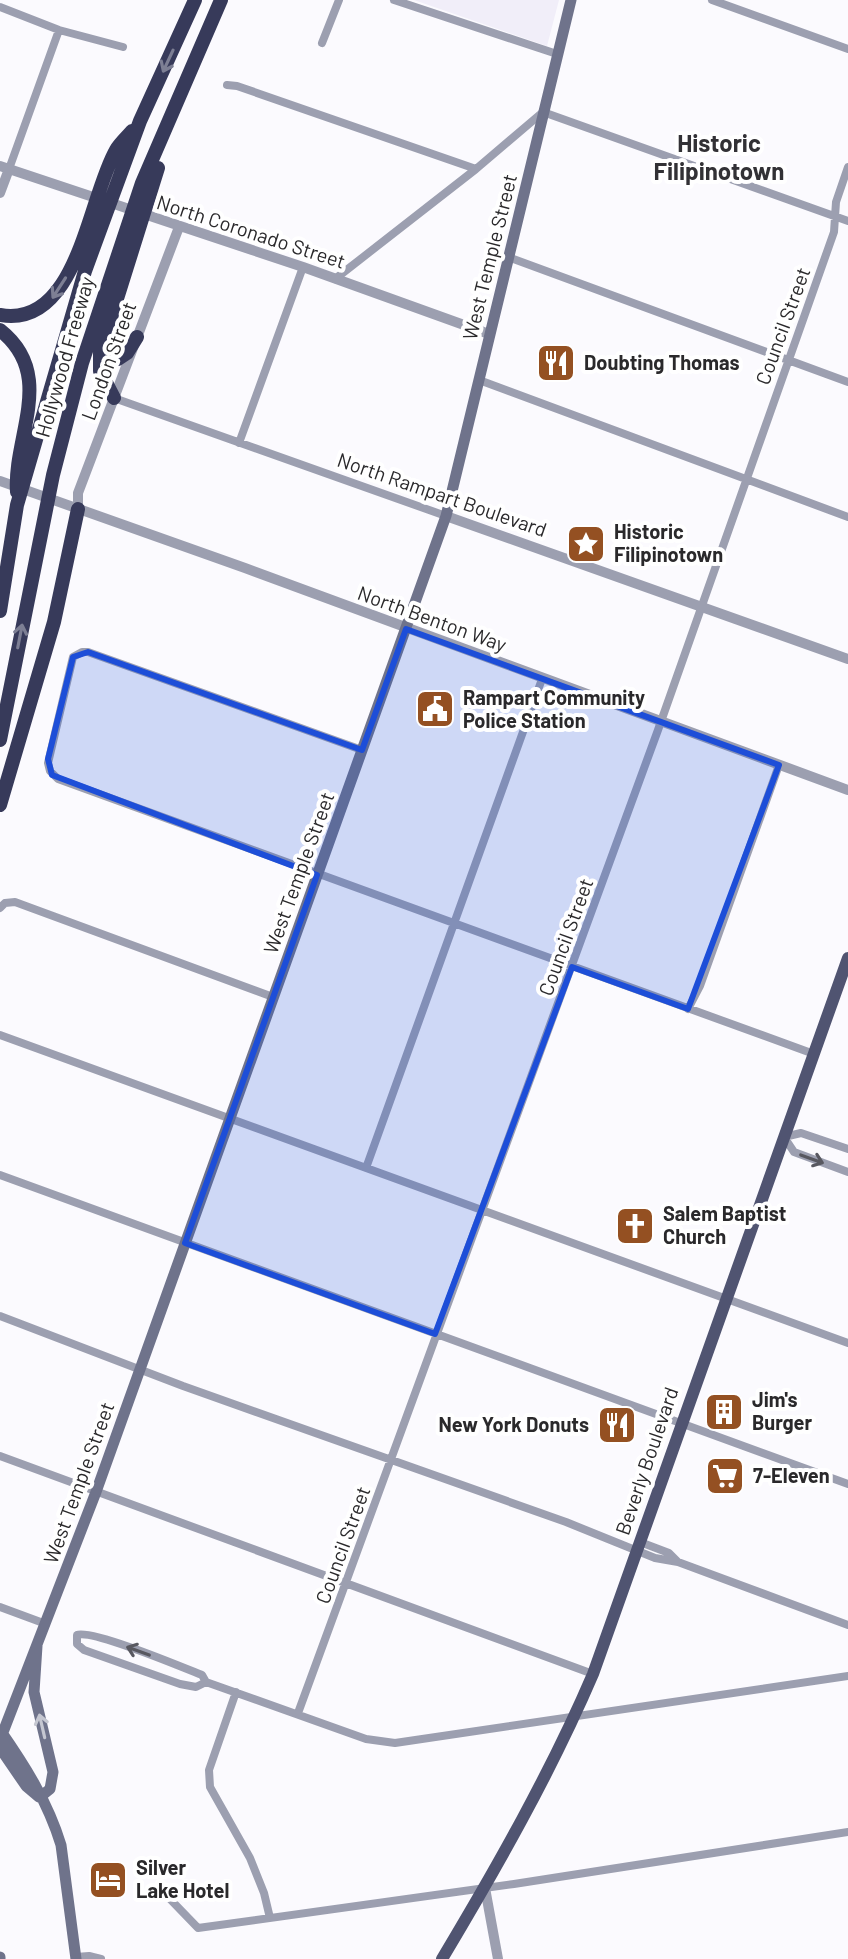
<svg xmlns="http://www.w3.org/2000/svg" width="848" height="1959" viewBox="0 0 848 1959" font-family="Barlow,sans-serif">
<rect width="100%" height="100%" fill="#fbfafe"/>
<path fill="#f1eef9" d="M 414,0 L 559,0 L 547,46 Z"/>
<g fill="none" stroke-linecap="round" stroke-linejoin="round">
<path stroke="#9c9fb0" stroke-width="8" d="M 394,0 L 557,54
M 712,0 L 848,49
M 0,7 L 59,30 L 123,47
M 322,43 L 339,0
M 227,85 L 237,86 L 476,169
M 9,169 L 59,30
M 508,257 L 848,382
M 335,279 L 476,169 L 543,112 L 848,221
M 479,380 L 848,517
M 114,398 L 446,516
M 239,443 L 303,267
M 362,750 L 88,652 L 82,652 L 73,657 L 48,763 L 50,771 L 58,779 L 814,1054
M 0,908 L 5,903 L 15,902 L 273,997
M 688,1009 L 700,986 L 779,765
M 0,1035 L 848,1343
M 848,1149 L 801,1133 L 784,1137 L 794,1152 L 848,1172
M 366,1168 L 542,679
M 0,1175 L 848,1484
M 0,1316 L 183,1386 L 566,1522 L 655,1558 L 678,1562 L 848,1625
M 0,1456 L 593,1674
M 640,1542 L 669,1553 L 678,1562
M 0,1607 L 46,1624
M 206,1682 L 196,1687 L 180,1684 L 84,1650 L 77,1644 L 77,1635 C 91,1629 182,1667 202,1675 L 206,1682 L 366,1739 L 395,1743 L 848,1676
M 236,1692 L 209,1770 L 210,1787 L 250,1858 L 264,1893 L 270,1918
M 298,1713 L 658,730 L 834,232 L 836,202 L 848,167
M 169,1898 L 198,1928 L 514,1884 L 848,1832
M 76,1957 L 89,1956 L 101,1959"/>
<path stroke="#9c9fb0" stroke-width="10" d="M 0,166 L 303,267 L 489,334
M 0,193 L 9,169
M 0,481 L 245,568 L 848,790
M 78,509 L 78,493 L 179,227
M 446,516 L 848,659
M 485,1888 L 498,1959"/>
<path stroke="#6f738b" stroke-width="11" d="M 37,1646 L 34,1692 L 53,1772 L 50,1789 L 40,1797
M 0,1730 C 25,1766 48,1802 61,1845 L 76,1959
M 0,1740 L 96,1492 L 446,516 L 571,0
M 0,1748 L 26,1786 L 39,1797
M 0,1957 L 0,1959"/>
<path stroke="#505471" stroke-width="12" d="M 442,1959 C 497,1867 551,1772 593,1674 L 848,958"/>
<path stroke="#373a5a" stroke-width="14" d="M 0,315 C 78,329 88,198 116,150 C 120,143 127,137 132,131
M 0,330 C 57,375 13,436 17,492
M 103,343 L 109,357 L 118,359 L 127,353 L 137,337
M 114,398 L 100,371 L 100,353 L 158,168
M 0,611 L 17,505 L 85,271 L 140,121 L 195,0
M 0,740 L 53,475 L 82,363 L 142,183 L 221,0
M 0,805 L 54,622 L 78,509"/>
</g>
<defs><path id="oneway-shaft" d="M-6 0H5M1.5-3L5.5 0L1.5 3" fill="none" stroke-width="1.6" stroke-linecap="round" stroke-linejoin="round" transform="scale(2)"/></defs>
<g stroke="#7d7f94">
<use href="#oneway-shaft" transform="translate(168 61) rotate(115)"/>
<use href="#oneway-shaft" transform="translate(59 288) rotate(123)"/>
<use href="#oneway-shaft" transform="translate(20 636) rotate(-79)"/>
</g>
<g stroke="#585860">
<use href="#oneway-shaft" transform="translate(812 1159) rotate(20)"/>
<use href="#oneway-shaft" transform="translate(138 1651) rotate(-160)"/>
</g>
<use stroke="#c5c7d1" href="#oneway-shaft" transform="translate(42 1726) rotate(-103)"/>
<path fill="#1d4ed8" fill-opacity="0.2" stroke="#1d4ed8" stroke-width="6" stroke-linejoin="round" d="M 406,629 L 779,765 L 688,1009 L 572,967 L 435,1334 L 185,1243 L 317,875 L 52,775 L 48,759 L 73,657 L 88,652 L 362,750 Z"/>
<defs>
<g id="restaurant-square" transform="scale(2)"><rect x="-9" y="-9" width="18" height="18" rx="4" fill="#945022" stroke="#fff"/><path d="M-5-6h1v4h1v-4h1v4h1v-4h1v5L-1.5 .5V6h-2V.5L-5-1ZM5-6V6H3V1.5H1.5Q1.5-4 5-6Z" fill="#fff"/></g>
<g id="sight-square" transform="scale(2)"><rect x="-9" y="-9" width="18" height="18" rx="4" fill="#945022" stroke="#fff"/><path d="M0-6L1.8-2.2L6-1.7L2.9 1.2L3.7 5.4L0 3.3L-3.7 5.4L-2.9 1.2L-6-1.7L-1.8-2.2Z" fill="#fff"/></g>
<g id="civic-square" transform="scale(2)"><rect x="-9" y="-9" width="18" height="18" rx="4" fill="#945022" stroke="#fff"/><path d="M-.6-6.5H3V-4.5H.6V-3L4-1V1h2V6H-6V1h2V-1L-.6-3ZM-1.2 2.5V6h2.4V2.5Z" fill="#fff"/></g>
<g id="church-square" transform="scale(2)"><rect x="-9" y="-9" width="18" height="18" rx="4" fill="#945022" stroke="#fff"/><path d="M-1.2-6h2.4v3.5h3.3v2.4h-3.3V6h-2.4V-.1h-3.3v-2.4h3.3Z" fill="#fff"/></g>
<g id="building-square" transform="scale(2)"><rect x="-9" y="-9" width="18" height="18" rx="4" fill="#945022" stroke="#fff"/><path d="M-4-6H4V6H1V3H-1V6H-4ZM-2.5-4.3h1.7v1.8h-1.7ZM.8-4.3h1.7v1.8H.8ZM-2.5-1h1.7V.8h-1.7ZM.8-1h1.7V.8H.8Z" fill="#fff"/></g>
<g id="supermarket-square" transform="scale(2)"><rect x="-9" y="-9" width="18" height="18" rx="4" fill="#945022" stroke="#fff"/><path d="M-6-5.5h2.5l.6 2H6L4.5 2H-2.5L-4.4-4H-6ZM-1.5 3.2a1.3 1.3 0 1 0 .1 0ZM3 3.2a1.3 1.3 0 1 0 .1 0Z" fill="#fff"/></g>
<g id="hotel-square" transform="scale(2)"><rect x="-9" y="-9" width="18" height="18" rx="4" fill="#945022" stroke="#fff"/><path d="M-6-4.5h1.5V1H6V5H4.5V3h-9V5H-6ZM-4 0a1.8 1.8 0 1 1 3.6 0ZM.5 0V-2.5h3Q6-2.5 6 0Z" fill="#fff"/></g>
</defs>
<g fill-rule="evenodd">
<use href="#restaurant-square" x="556" y="363"/>
<use href="#sight-square" x="586" y="544"/>
<use href="#civic-square" x="435" y="709"/>
<use href="#church-square" x="635" y="1226"/>
<use href="#building-square" x="724" y="1412"/>
<use href="#restaurant-square" x="617" y="1425"/>
<use href="#supermarket-square" x="725" y="1476"/>
<use href="#hotel-square" x="108" y="1880"/>
</g>
<g text-anchor="middle" stroke-width="8" stroke-linejoin="round" paint-order="stroke">
<g font-size="20" fill="#2a292b" stroke="#fff">
<text transform="translate(251 232) rotate(18)" y="7">North Coronado Street</text>
<text transform="translate(490 257) rotate(-76)" y="7">West Temple Street</text>
<text transform="translate(783 326) rotate(-70)" y="7">Council Street</text>
<text transform="translate(65 357) rotate(-74)" y="7">Hollywood Freeway</text>
<text transform="translate(109 361) rotate(-70)" y="7">London Street</text>
<text transform="translate(442 495) rotate(19)" y="7">North Rampart Boulevard</text>
<text transform="translate(432 619) rotate(20)" y="7">North Benton Way</text>
<text transform="translate(299 873) rotate(-70)" y="7">West Temple Street</text>
<text transform="translate(566 937) rotate(-70)" y="7">Council Street</text>
<text transform="translate(647 1461) rotate(-71)" y="7">Beverly Boulevard</text>
<text transform="translate(79 1483) rotate(-70)" y="7">West Temple Street</text>
<text transform="translate(343 1545) rotate(-70)" y="7">Council Street</text>
</g>
<g font-size="20" font-weight="bold" fill="#2a292b" stroke="#fff" text-anchor="start">
<text x="584" y="370">Doubting Thomas</text>
<text x="614" y="539">Historic<tspan x="614" dy="23">Filipinotown</tspan></text>
<text x="463" y="705">Rampart Community<tspan x="463" dy="23">Police Station</tspan></text>
<text x="663" y="1221">Salem Baptist<tspan x="663" dy="23">Church</tspan></text>
<text x="752" y="1407">Jim's<tspan x="752" dy="23">Burger</tspan></text>
<text x="589" y="1432" text-anchor="end">New York Donuts</text>
<text x="753" y="1483">7-Eleven</text>
<text x="136" y="1875">Silver<tspan x="136" dy="23">Lake Hotel</tspan></text>
</g>
<g font-size="24" font-weight="bold" fill="#323135" stroke="#fff">
<text x="719" y="152">Historic<tspan x="719" dy="28">Filipinotown</tspan></text>
</g>
</g>
</svg>
